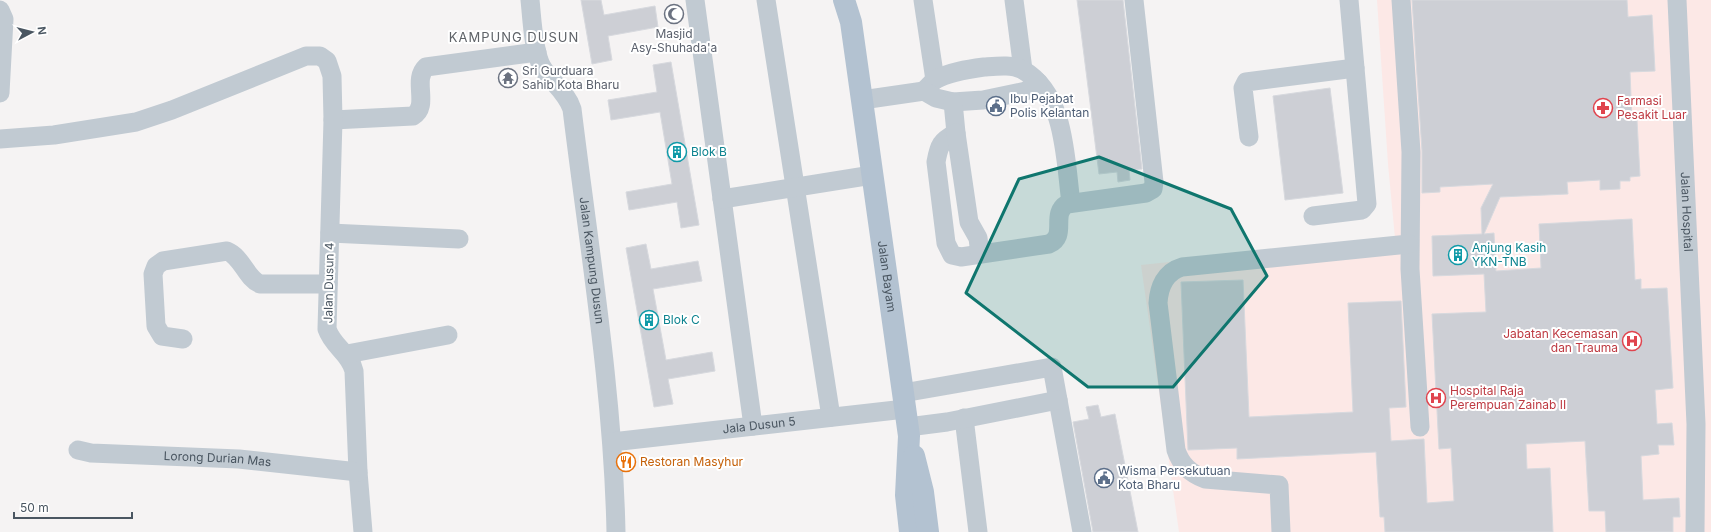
<svg xmlns="http://www.w3.org/2000/svg" width="1711" height="532" viewBox="0 0 1711 532" font-family="Inter,sans-serif">
<rect width="100%" height="100%" fill="#f5f3f3"/>
<path fill="#fce8e6" d="M 1377,0 L 1711,0 L 1711,532 L 1179,532 L 1141,265 L 1395,238 L 1388,164 Z"/>
<path fill="#cdcfd5" stroke="#d7d9de" d="M 581,0 L 601,0 L 604,15 L 655,6 L 658,27 L 608,36 L 612,60 L 592,64 Z
M 1077,0 L 1123,0 L 1142,169 L 1129,170 L 1130,180 L 1118,182 L 1117,172 L 1099,174 Z
M 1412,0 L 1627,0 L 1628,17 L 1652,15 L 1655,71 L 1630,72 L 1632,121 L 1637,120 L 1640,176 L 1630,177 L 1630,181 L 1620,181 L 1620,189 L 1600,190 L 1600,180 L 1567,182 L 1568,194 L 1500,197 L 1484,234 L 1494,233 L 1496,271 L 1541,268 L 1539,224 L 1632,219 L 1635,280 L 1641,279 L 1641,289 L 1667,288 L 1673,388 L 1655,390 L 1657,424 L 1672,423 L 1674,445 L 1658,445 L 1659,454 L 1641,456 L 1643,500 L 1679,498 L 1680,517 L 1673,517 L 1673,532 L 1606,532 L 1605,511 L 1589,511 L 1585,441 L 1526,444 L 1527,469 L 1550,468 L 1553,532 L 1385,532 L 1384,517 L 1380,517 L 1376,452 L 1237,459 L 1237,448 L 1188,450 L 1181,282 L 1243,280 L 1249,417 L 1353,412 L 1348,303 L 1401,301 L 1406,407 L 1389,408 L 1391,441 L 1424,439 L 1427,503 L 1454,501 L 1451,448 L 1439,449 L 1432,314 L 1486,312 L 1484,274 L 1433,276 L 1432,236 L 1482,234 L 1481,208 L 1493,184 L 1440,187 L 1440,192 L 1422,193 L 1422,151 Z
M 671,62 L 699,225 L 681,228 L 677,202 L 629,210 L 626,192 L 672,184 L 660,112 L 611,120 L 608,100 L 657,92 L 653,65 Z
M 1330,88 L 1343,193 L 1285,200 L 1273,96 Z
M 646,244 L 651,269 L 698,261 L 702,281 L 653,289 L 666,360 L 712,352 L 715,371 L 668,379 L 673,404 L 654,407 L 626,248 Z
M 1098,405 L 1101,417 L 1115,414 L 1138,532 L 1093,532 L 1073,422 L 1089,419 L 1086,407 Z"/>
<g fill="none" stroke-linecap="round" stroke-linejoin="round">
<g stroke="#c1cad2" stroke-width="19">
<path id="s1" d="M 530,0 C 532,18 533,51 542,67 C 551,82 566,91 572,109 C 589,249 613,390 616,532"/>
<path d="M 695,0 L 753,426"/>
<path d="M 766,0 L 831,417"/>
<path d="M 923,0 L 935,80"/>
<path d="M 1014,0 L 1023,70"/>
<path d="M 1401,0 L 1411,152 L 1410,269 L 1420,427"/>
<path id="s2" d="M 1677,0 L 1696,424 L 1695,532"/>
<path d="M 0,10 L 4,19 L 0,93"/>
<path d="M 924,91 C 927,88 931,83 935,80 C 948,72 969,69 984,67 C 997,66 1012,64 1023,70 C 1066,95 1065,159 1071,203"/>
<path d="M 862,100 L 924,91 L 936,98 L 953,102 L 983,100 L 1026,91 L 1038,82"/>
<path d="M 953,102 L 956,133 C 941,141 939,145 936,162 L 946,243 L 952,255 L 961,257 L 1049,244 C 1068,236 1050,214 1067,204 L 1146,193 L 1153,189 L 1154,182 L 1134,0"/>
<path d="M 333,120 L 413,116 C 430,106 412,80 426,67 L 537,52"/>
<path d="M 956,133 L 969,222 L 978,238 L 980,254"/>
<path d="M 1249,137 L 1243,88 L 1246,82 L 1355,68"/>
<path d="M 0,139 L 54,135 L 136,122 L 172,110 L 306,56 L 320,56 L 327,61 L 332,76 L 333,120 L 327,329 C 333,347 350,353 354,371 L 358,472 L 363,532"/>
<path d="M 722,199 L 872,175"/>
<path d="M 1313,216 L 1362,210 L 1367,204 L 1349,0"/>
<path d="M 330,233 L 459,239"/>
<path d="M 183,339 L 162,336 L 156,326 L 153,274 L 156,266 L 163,261 L 227,251 C 242,257 246,278 260,284 L 328,284"/>
<path d="M 347,354 L 448,335"/>
<path d="M 903,393 L 1052,367 L 1082,532"/>
<path d="M 964,418 L 978,532"/>
<path d="M 908,427 L 947,422 L 1058,400"/>
<path id="s3" d="M 612,442 L 905,409"/>
<path id="s4" d="M 78,450 L 91,453 L 239,459 L 358,472"/>
<path d="M 1281,532 L 1279,485 L 1205,479 C 1190,473 1181,465 1176,450 L 1158,303 C 1159,287 1165,272 1182,267 L 1409,244"/>
</g>
<g stroke="#b3c2d1" stroke-width="22">
<path id="s5" d="M 844,0 L 851,22 L 903,393 L 909,436 L 906,495 L 910,532"/>
<path d="M 914,456 L 923,492 L 928,532"/>
</g>
</g>
<path fill="#0f766e" fill-opacity="0.2" stroke="#0f766e" stroke-width="3" stroke-linejoin="round" d="M 1099,157 L 1231,209 L 1267,276 L 1173,387 L 1088,387 L 966,293 L 1019,179 Z"/>
<defs>
<g id="mosque-ring" transform="scale(1)"><circle r="9.5" fill="#fff" stroke="#6b7280" stroke-width="1.5"/><path d="M3.5-4.9A6 6 0 1 0 3.5 4.9A5 5 0 1 1 3.5-4.9Z" fill="#6b7280"/></g>
<g id="temple-ring" transform="scale(1)"><circle r="9.5" fill="#fff" stroke="#6b7280" stroke-width="1.5"/><path d="M0-6L5-2H3V0L6.5 2.5H4V6H1.5V3h-3V6H-4V2.5H-6.5L-3 0V-2H-5Z" fill="#6b7280"/></g>
<g id="civic-ring" transform="scale(1)"><circle r="9.5" fill="#fff" stroke="#5c6f8a" stroke-width="1.5"/><path d="M-.6-6.5H3V-4.5H.6V-3L4-1V1h2V6H-6V1h2V-1L-.6-3ZM-1.2 2.5V6h2.4V2.5Z" fill="#5c6f8a"/></g>
<g id="pharmacy-ring" transform="scale(1)"><circle r="9.5" fill="#fff" stroke="#e0444e" stroke-width="1.5"/><path d="M-2-6h4v4h4v4h-4v4h-4v-4h-4v-4h4Z" fill="#e0444e"/></g>
<g id="building-ring" transform="scale(1)"><circle r="9.5" fill="#fff" stroke="#0f9aa8" stroke-width="1.5"/><path d="M-4-6H4V6H1V3H-1V6H-4ZM-2.5-4.3h1.7v1.8h-1.7ZM.8-4.3h1.7v1.8H.8ZM-2.5-1h1.7V.8h-1.7ZM.8-1h1.7V.8H.8Z" fill="#0f9aa8"/></g>
<g id="hospital-ring" transform="scale(1)"><circle r="9.5" fill="#fff" stroke="#e0444e" stroke-width="1.5"/><path d="M-5-5h3v3.5h4V-5h3V5h-3V1.5h-4V5h-3Z" fill="#e0444e"/></g>
<g id="restaurant-ring" transform="scale(1)"><circle r="9.5" fill="#fff" stroke="#e8710a" stroke-width="1.5"/><path d="M-5-6h1v4h1v-4h1v4h1v-4h1v5L-1.5 .5V6h-2V.5L-5-1ZM5-6V6H3V1.5H1.5Q1.5-4 5-6Z" fill="#e8710a"/></g>
</defs>
<g fill-rule="evenodd">
<use href="#mosque-ring" x="674" y="14"/>
<use href="#temple-ring" x="508" y="78"/>
<use href="#civic-ring" x="996" y="106"/>
<use href="#pharmacy-ring" x="1603" y="108"/>
<use href="#building-ring" x="677" y="152"/>
<use href="#building-ring" x="1458" y="255"/>
<use href="#building-ring" x="649" y="320"/>
<use href="#hospital-ring" x="1632" y="341"/>
<use href="#hospital-ring" x="1436" y="398"/>
<use href="#restaurant-ring" x="626" y="462"/>
<use href="#civic-ring" x="1104" y="478"/>
</g>
<g text-anchor="middle" stroke-width="4" stroke-linejoin="round" paint-order="stroke">
<g font-size="12" fill="#5b616d" stroke="#fff">
<text x="674" y="38">Masjid<tspan x="674" dy="14">Asy-Shuhada'a</tspan></text>
<text x="522" y="75" text-anchor="start">Sri Gurduara<tspan x="522" dy="14">Sahib Kota Bharu</tspan></text>
</g>
<g font-size="12" fill="#4e5e75" stroke="#fff" text-anchor="start">
<text x="1010" y="103">Ibu Pejabat<tspan x="1010" dy="14">Polis Kelantan</tspan></text>
<text x="1118" y="475">Wisma Persekutuan<tspan x="1118" dy="14">Kota Bharu</tspan></text>
</g>
<g font-size="12" fill="#be3a42" stroke="#fff" text-anchor="start">
<text x="1617" y="105">Farmasi<tspan x="1617" dy="14">Pesakit Luar</tspan></text>
<text x="1618" y="338" text-anchor="end">Jabatan Kecemasan<tspan x="1618" dy="14">dan Trauma</tspan></text>
<text x="1450" y="395">Hospital Raja<tspan x="1450" dy="14">Perempuan Zainab II</tspan></text>
</g>
<g font-size="12" fill="#0d838f" stroke="#fff" text-anchor="start">
<text x="691" y="156">Blok B</text>
<text x="1472" y="252">Anjung Kasih<tspan x="1472" dy="14">YKN-TNB</tspan></text>
<text x="663" y="324">Blok C</text>
</g>
<g font-size="12" fill="#4a5661" stroke="#fff">
<text dy="4" stroke="none"><textPath href="#s2" startOffset="212">Jalan Hospital</textPath></text>
<text dy="4" stroke="none"><textPath href="#s1" startOffset="273">Jalan Kampung Dusun</textPath></text>
<text dy="4" stroke="none"><textPath href="#s5" startOffset="280">Jalan Bayam</textPath></text>
<text transform="translate(329 283) rotate(-89)" y="4">Jalan Dusun 4</text>
<text dy="4" stroke="none"><textPath href="#s3" startOffset="148">Jala Dusun 5</textPath></text>
<text dy="4" stroke="none"><textPath href="#s4" startOffset="140">Lorong Durian Mas</textPath></text>
</g>
<g font-size="12" fill="#c56008" stroke="#fff" text-anchor="start">
<text x="640" y="466">Restoran Masyhur</text>
</g>
<g font-size="13" letter-spacing="1" fill="#5f6368" stroke="#fff">
<text x="514" y="42">KAMPUNG DUSUN</text>
</g>
</g>
<g transform="translate(32 32) rotate(83)" stroke="#ffffff" stroke-width="3" paint-order="stroke">
<path d="M0-3L7 15L0 10L-7 15Z" fill="#4a5661"/>
<text y="-6" font-size="11" font-weight="bold" text-anchor="middle" fill="#4a5661">N</text>
</g>
<path d="M14 512v6h118v-6" fill="none" stroke="#4a5661" stroke-width="2"/>
<text x="20" y="512" font-size="12" fill="#4a5661" stroke="#ffffff" stroke-width="3" paint-order="stroke">50 m</text>
</svg>
